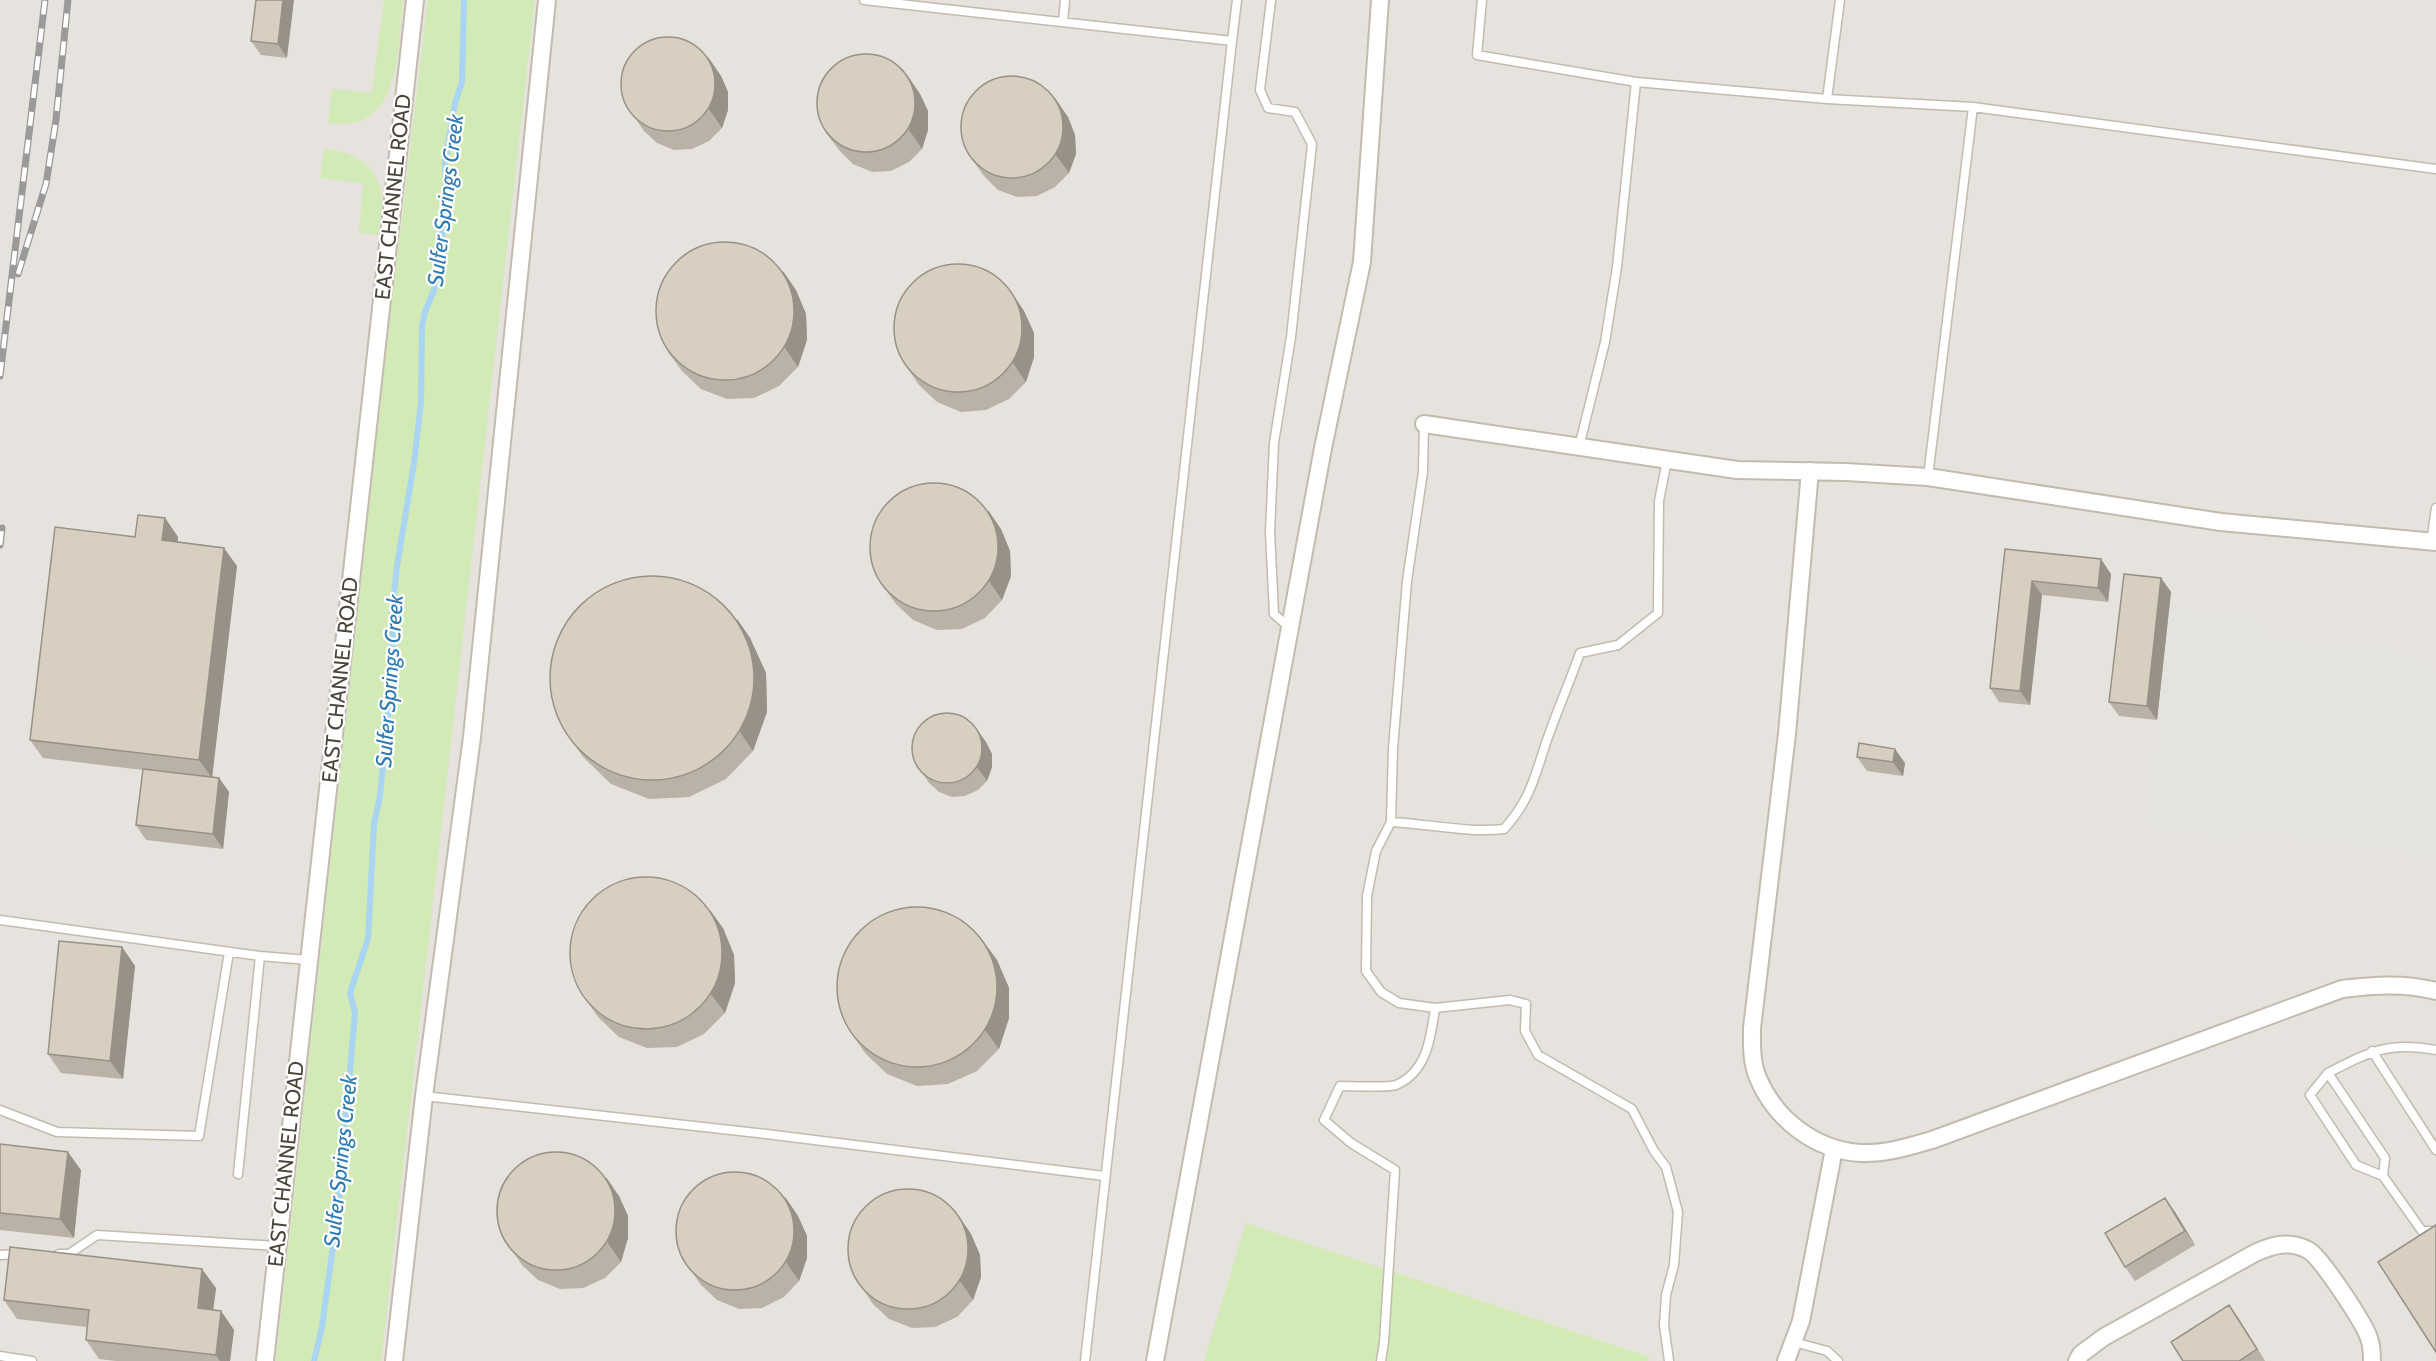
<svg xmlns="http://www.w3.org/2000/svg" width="2436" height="1361" viewBox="0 0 2436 1361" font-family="Cabin,sans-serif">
<rect width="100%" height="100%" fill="#f6f3ec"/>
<path fill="#e6e2dd" d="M 0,0 L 483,0 L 332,1361 L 0,1361 Z
M 513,0 L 2436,0 L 2436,1361 L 367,1361 Z"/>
<path fill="#d2eab5" d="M 384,0 L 403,0 C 399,35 401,107 360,121 C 350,125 339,124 328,123 L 332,89 L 372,93 Z
M 428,0 L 535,0 L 381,1361 L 276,1361 L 392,301 Z
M 324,149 C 353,151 380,166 382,198 C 383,210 380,223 378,235 L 359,233 L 363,183 L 320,178 Z
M 1246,1223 L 1650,1357 L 1648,1361 L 1204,1361 Z"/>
<path fill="#e5e3e0" d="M 2170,606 L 2271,619 L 2270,638 L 2325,644 L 2376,645 L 2402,651 L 2436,668 L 2436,859 L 2247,832 L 2245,844 L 2144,829 Z"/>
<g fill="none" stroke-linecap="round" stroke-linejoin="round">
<path stroke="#a9d4f2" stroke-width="6" d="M 314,1361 L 322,1327 L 338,1209 L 355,1013 L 350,993 L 368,939 L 374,824 L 380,796 L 393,664 L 392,613 L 397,566 L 414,463 L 421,402 L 422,327 L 425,312 L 438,280 L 446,194 L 445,161 L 455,103 L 462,82 L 464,0"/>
<g stroke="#c2bbae" stroke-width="11">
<path id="service" d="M 864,0 L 1232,41 L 1085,1361
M 1271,0 L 1260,90 L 1268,108 L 1295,112 L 1312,144 L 1291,337 L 1274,443 L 1270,532 L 1274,614 L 1289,627
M 1482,0 L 1477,55 L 1636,82
M 1063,22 L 1065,0
M 1232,41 L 1237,0
M 1827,99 L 1840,0
M 1579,447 L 1605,342 L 1617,267 L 1636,82 L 1827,99 L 1973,107
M 1928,477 L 1973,107 L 2436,169
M 2431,542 L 2436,508
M 1391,822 C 1429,824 1467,833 1504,829 C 1532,798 1535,774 1548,737 C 1558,709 1570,681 1580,653 L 1618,645 L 1658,613 L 1659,501 L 1667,460
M 0,920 L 260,956
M 1435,1008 L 1510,1000 L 1526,1004 L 1525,1031 L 1538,1055 L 1632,1109 L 1654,1151 L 1666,1167 L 1678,1212 L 1674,1265 L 1666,1295 L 1664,1325 L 1669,1361
M 2436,1050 C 2388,1041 2369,1052 2328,1073 L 2385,1158 L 2383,1176 L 2422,1231 L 2436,1231
M 2372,1051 L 2436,1150
M 2328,1073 L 2310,1095 L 2356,1165 L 2383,1176
M 424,1096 L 766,1134 L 1104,1176
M 0,1110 L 57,1132 L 199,1136 L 229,952
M 238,1174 L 260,956 L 308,960
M 59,1254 L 69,1254 L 97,1235 L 277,1246
M 0,1255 L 19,1254
M 1794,1342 L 1827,1351 L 1838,1361
M 0,1356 L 32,1361
M 1381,1361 L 1384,1342 L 1395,1170 L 1351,1143 L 1324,1120 L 1340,1086 C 1351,1086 1388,1088 1396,1085 C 1427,1072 1431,1037 1435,1008 L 1399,1003 L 1381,992 L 1366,971 L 1367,896 L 1376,851 L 1391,822 L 1393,748 L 1407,581 L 1423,472 L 1424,424"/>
</g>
<g stroke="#c2bbae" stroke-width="20">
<path id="minor" d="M 1424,424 L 1737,470 L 1846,472 L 1928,477 L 2221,522 L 2436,542
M 1810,471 L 1787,734 L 1752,1028 C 1752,1044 1751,1062 1758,1078 C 1775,1119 1815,1150 1860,1153 C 1885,1154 1908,1147 1932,1140 L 2342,989 C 2375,985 2404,983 2436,991
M 265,1361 L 415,0
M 394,1361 L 424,1096 L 472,737 L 547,0
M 1155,1361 L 1323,448 L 1362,262 L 1380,0
M 1786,1361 L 1801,1321 L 1834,1149
M 2077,1361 L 2081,1354 L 2104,1337 L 2255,1253 C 2272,1245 2290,1240 2308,1250 C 2321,1257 2364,1323 2369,1338 C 2372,1346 2372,1353 2372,1361"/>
</g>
<use href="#service" stroke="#fff" stroke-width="8"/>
<use href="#minor" stroke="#fff" stroke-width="16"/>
<g stroke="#9a9a9a" stroke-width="7">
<path id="rail" d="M 18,274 L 46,184 L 56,120 L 68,0
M 0,376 L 45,0
M 0,545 L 2,528"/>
</g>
<use href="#rail" stroke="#fff" stroke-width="4.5" stroke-dasharray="14" stroke-linecap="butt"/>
</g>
<path fill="#bab2a6" d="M 256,0 L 287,58 L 261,55 L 251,41 Z
M 708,57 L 721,76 L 728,92 L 728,110 L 722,128 L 709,141 L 692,149 L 674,150 L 657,143 L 644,131 L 631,112 Z
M 907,75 L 920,94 L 928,111 L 928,130 L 922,149 L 909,162 L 891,171 L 872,172 L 853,164 L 840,151 L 826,133 Z
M 1068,117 L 1075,135 L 1076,154 L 1069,173 L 1055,187 L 1037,196 L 1017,197 L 998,190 L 984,176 L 971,158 Z
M 796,290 L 806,314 L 807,340 L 798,367 L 779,386 L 754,398 L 727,399 L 701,389 L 682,371 L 668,352 Z
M 1011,292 L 1024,311 L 1034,333 L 1034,357 L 1026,382 L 1009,399 L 986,410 L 961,412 L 937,402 L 919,385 L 906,366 Z
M 165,518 L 178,537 L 177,542 L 237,566 L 212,777 L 219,778 L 229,792 L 223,849 L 146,840 L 136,825 L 143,770 L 43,758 L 30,740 L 135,537 Z
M 1001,529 L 1010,551 L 1011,576 L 1002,600 L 985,618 L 962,629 L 937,630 L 913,620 L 896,604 L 882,585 Z
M 2005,549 L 2111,574 L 2108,602 L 2042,595 L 2030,705 L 1999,702 L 1990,688 Z
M 2161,578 L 2171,592 L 2157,720 L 2119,716 L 2109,702 Z
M 737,619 L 750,638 L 766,673 L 767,712 L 753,751 L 726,779 L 689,797 L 649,799 L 611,784 L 583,757 L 570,738 Z
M 986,742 L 992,754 L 992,767 L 987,781 L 978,790 L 965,796 L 952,797 L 939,792 L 929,783 L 919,768 Z
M 1857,757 L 1905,763 L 1903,776 L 1867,771 Z
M 723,928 L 734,955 L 735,983 L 725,1013 L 704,1034 L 677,1047 L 647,1048 L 619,1037 L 598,1017 L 585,998 Z
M 983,941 L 997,960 L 1009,988 L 1009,1018 L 999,1049 L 977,1071 L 948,1084 L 917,1086 L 887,1074 L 865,1053 L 852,1034 Z
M 122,947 L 135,966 L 123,1079 L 61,1073 L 48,1054 Z
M 0,1144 L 81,1170 L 74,1238 L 0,1230 Z
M 619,1196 L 628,1216 L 628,1238 L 621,1262 L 605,1278 L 583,1288 L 560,1289 L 538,1280 L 522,1265 L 509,1246 Z
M 785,1197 L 798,1216 L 807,1236 L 807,1258 L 799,1281 L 784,1297 L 762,1308 L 739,1309 L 717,1300 L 701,1285 L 688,1266 Z
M 2165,1198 L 2175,1212 L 2195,1245 L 2135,1281 L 2125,1267 Z
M 958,1215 L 971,1234 L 980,1255 L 981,1277 L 973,1300 L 957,1317 L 935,1327 L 912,1328 L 889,1319 L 873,1304 L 860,1285 Z
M 216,1288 L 213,1310 L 221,1311 L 234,1330 L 230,1361 L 116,1361 L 99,1359 L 86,1340 L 87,1327 L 17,1319 L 4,1300 Z
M 2229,1305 L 2265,1361 L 2183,1361 Z"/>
<path fill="#979187" d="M 283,0 L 294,0 L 287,58 L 278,44 Z
M 708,57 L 721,76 L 728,92 L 728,110 L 722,128 L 709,109 Z
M 907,75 L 920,94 L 928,111 L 928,130 L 922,149 L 909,130 Z
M 1055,98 L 1068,117 L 1075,135 L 1076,154 L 1069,173 L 1056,155 Z
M 783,271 L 796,290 L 806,314 L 807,340 L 798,367 L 785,348 Z
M 1011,292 L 1024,311 L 1034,333 L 1034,357 L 1026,382 L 1013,363 Z
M 988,510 L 1001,529 L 1010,551 L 1011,576 L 1002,600 L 989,581 Z
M 165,518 L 178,537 L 176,559 L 162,540 Z
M 224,548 L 237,566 L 212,778 L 199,760 Z
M 2101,559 L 2111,574 L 2108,602 L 2098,588 Z
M 2161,578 L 2171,592 L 2157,720 L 2147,706 Z
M 2032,581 L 2042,595 L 2030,705 L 2020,691 Z
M 737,619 L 750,638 L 766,673 L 767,712 L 753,751 L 740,732 Z
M 976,728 L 986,742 L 992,754 L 992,767 L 987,781 L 977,767 Z
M 1895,749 L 1905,763 L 1903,776 L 1893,762 Z
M 219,778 L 229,792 L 223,849 L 213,834 Z
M 710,910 L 723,928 L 734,955 L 735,983 L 725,1013 L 711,994 Z
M 983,941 L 997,960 L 1009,988 L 1009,1018 L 999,1049 L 985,1030 Z
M 122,947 L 135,966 L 123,1079 L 110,1061 Z
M 68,1152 L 81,1170 L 74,1238 L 60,1219 Z
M 606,1177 L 619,1196 L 628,1216 L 628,1238 L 621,1262 L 608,1243 Z
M 785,1197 L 798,1216 L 807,1236 L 807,1258 L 799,1281 L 786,1262 Z
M 2165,1198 L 2175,1212 L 2195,1245 L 2185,1231 Z
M 958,1215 L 971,1234 L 980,1255 L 981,1277 L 973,1300 L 960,1281 Z
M 202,1269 L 216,1288 L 211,1327 L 198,1308 Z
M 2229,1305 L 2239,1319 L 2265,1361 L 2257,1349 Z
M 221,1311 L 234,1330 L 230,1361 L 220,1361 L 216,1355 Z"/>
<path fill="#d8cfc1" stroke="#979187" stroke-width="1.5" d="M 256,0 L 283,0 L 278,44 L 251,41 Z
M621 84a47 47 0 1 1 94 0a47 47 0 1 1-94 0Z
M817 103a49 49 0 1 1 98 0a49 49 0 1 1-98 0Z
M961 127a51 51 0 1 1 102 0a51 51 0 1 1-102 0Z
M656 311a69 69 0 1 1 138 0a69 69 0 1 1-138 0Z
M894 328a64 64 0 1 1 128 0a64 64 0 1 1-128 0Z
M870 547a64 64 0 1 1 128 0a64 64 0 1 1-128 0Z
M 138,515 L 165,518 L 162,540 L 224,548 L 199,760 L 30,740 L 55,527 L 135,537 Z
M 2005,549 L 2101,559 L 2098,588 L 2032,581 L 2020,691 L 1990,688 Z
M 2124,574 L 2161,578 L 2147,706 L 2109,702 Z
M550 678a102 102 0 1 1 204 0a102 102 0 1 1-204 0Z
M912 748a35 35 0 1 1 70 0a35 35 0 1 1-70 0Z
M 1859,743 L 1895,749 L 1893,762 L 1857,757 Z
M 143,769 L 219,778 L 213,834 L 136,825 Z
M570 953a76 76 0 1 1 152 0a76 76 0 1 1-152 0Z
M837 987a80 80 0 1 1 160 0a80 80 0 1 1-160 0Z
M 59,941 L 122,947 L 110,1061 L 48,1054 Z
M 0,1144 L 68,1152 L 60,1219 L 0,1213 Z
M497 1211a59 59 0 1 1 118 0a59 59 0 1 1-118 0Z
M676 1231a59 59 0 1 1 118 0a59 59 0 1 1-118 0Z
M848 1249a60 60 0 1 1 120 0a60 60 0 1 1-120 0Z
M 2165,1198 L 2185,1231 L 2125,1267 L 2105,1233 Z
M 2436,1225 L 2436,1352 L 2378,1262 Z
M 10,1247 L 202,1269 L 198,1308 L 221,1311 L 216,1355 L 86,1340 L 89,1310 L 4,1300 Z
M 2229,1305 L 2257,1349 L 2239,1361 L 2183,1361 L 2171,1342 Z"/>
<g text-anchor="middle" stroke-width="4.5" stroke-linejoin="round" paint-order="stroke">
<g font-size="21" fill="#4b4439" stroke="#fff">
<text transform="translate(393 197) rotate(-84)" y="7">EAST CHANNEL ROAD</text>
<text transform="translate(340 680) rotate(-84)" y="7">EAST CHANNEL ROAD</text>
<text transform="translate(286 1164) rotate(-84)" y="7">EAST CHANNEL ROAD</text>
</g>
<g font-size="22" font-style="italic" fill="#2e7ab2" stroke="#fff">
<text transform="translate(445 200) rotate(-83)" y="8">Sulfer Springs Creek</text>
<text transform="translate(389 681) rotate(-86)" y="8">Sulfer Springs Creek</text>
<text transform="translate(340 1161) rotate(-84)" y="8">Sulfer Springs Creek</text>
</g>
</g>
</svg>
